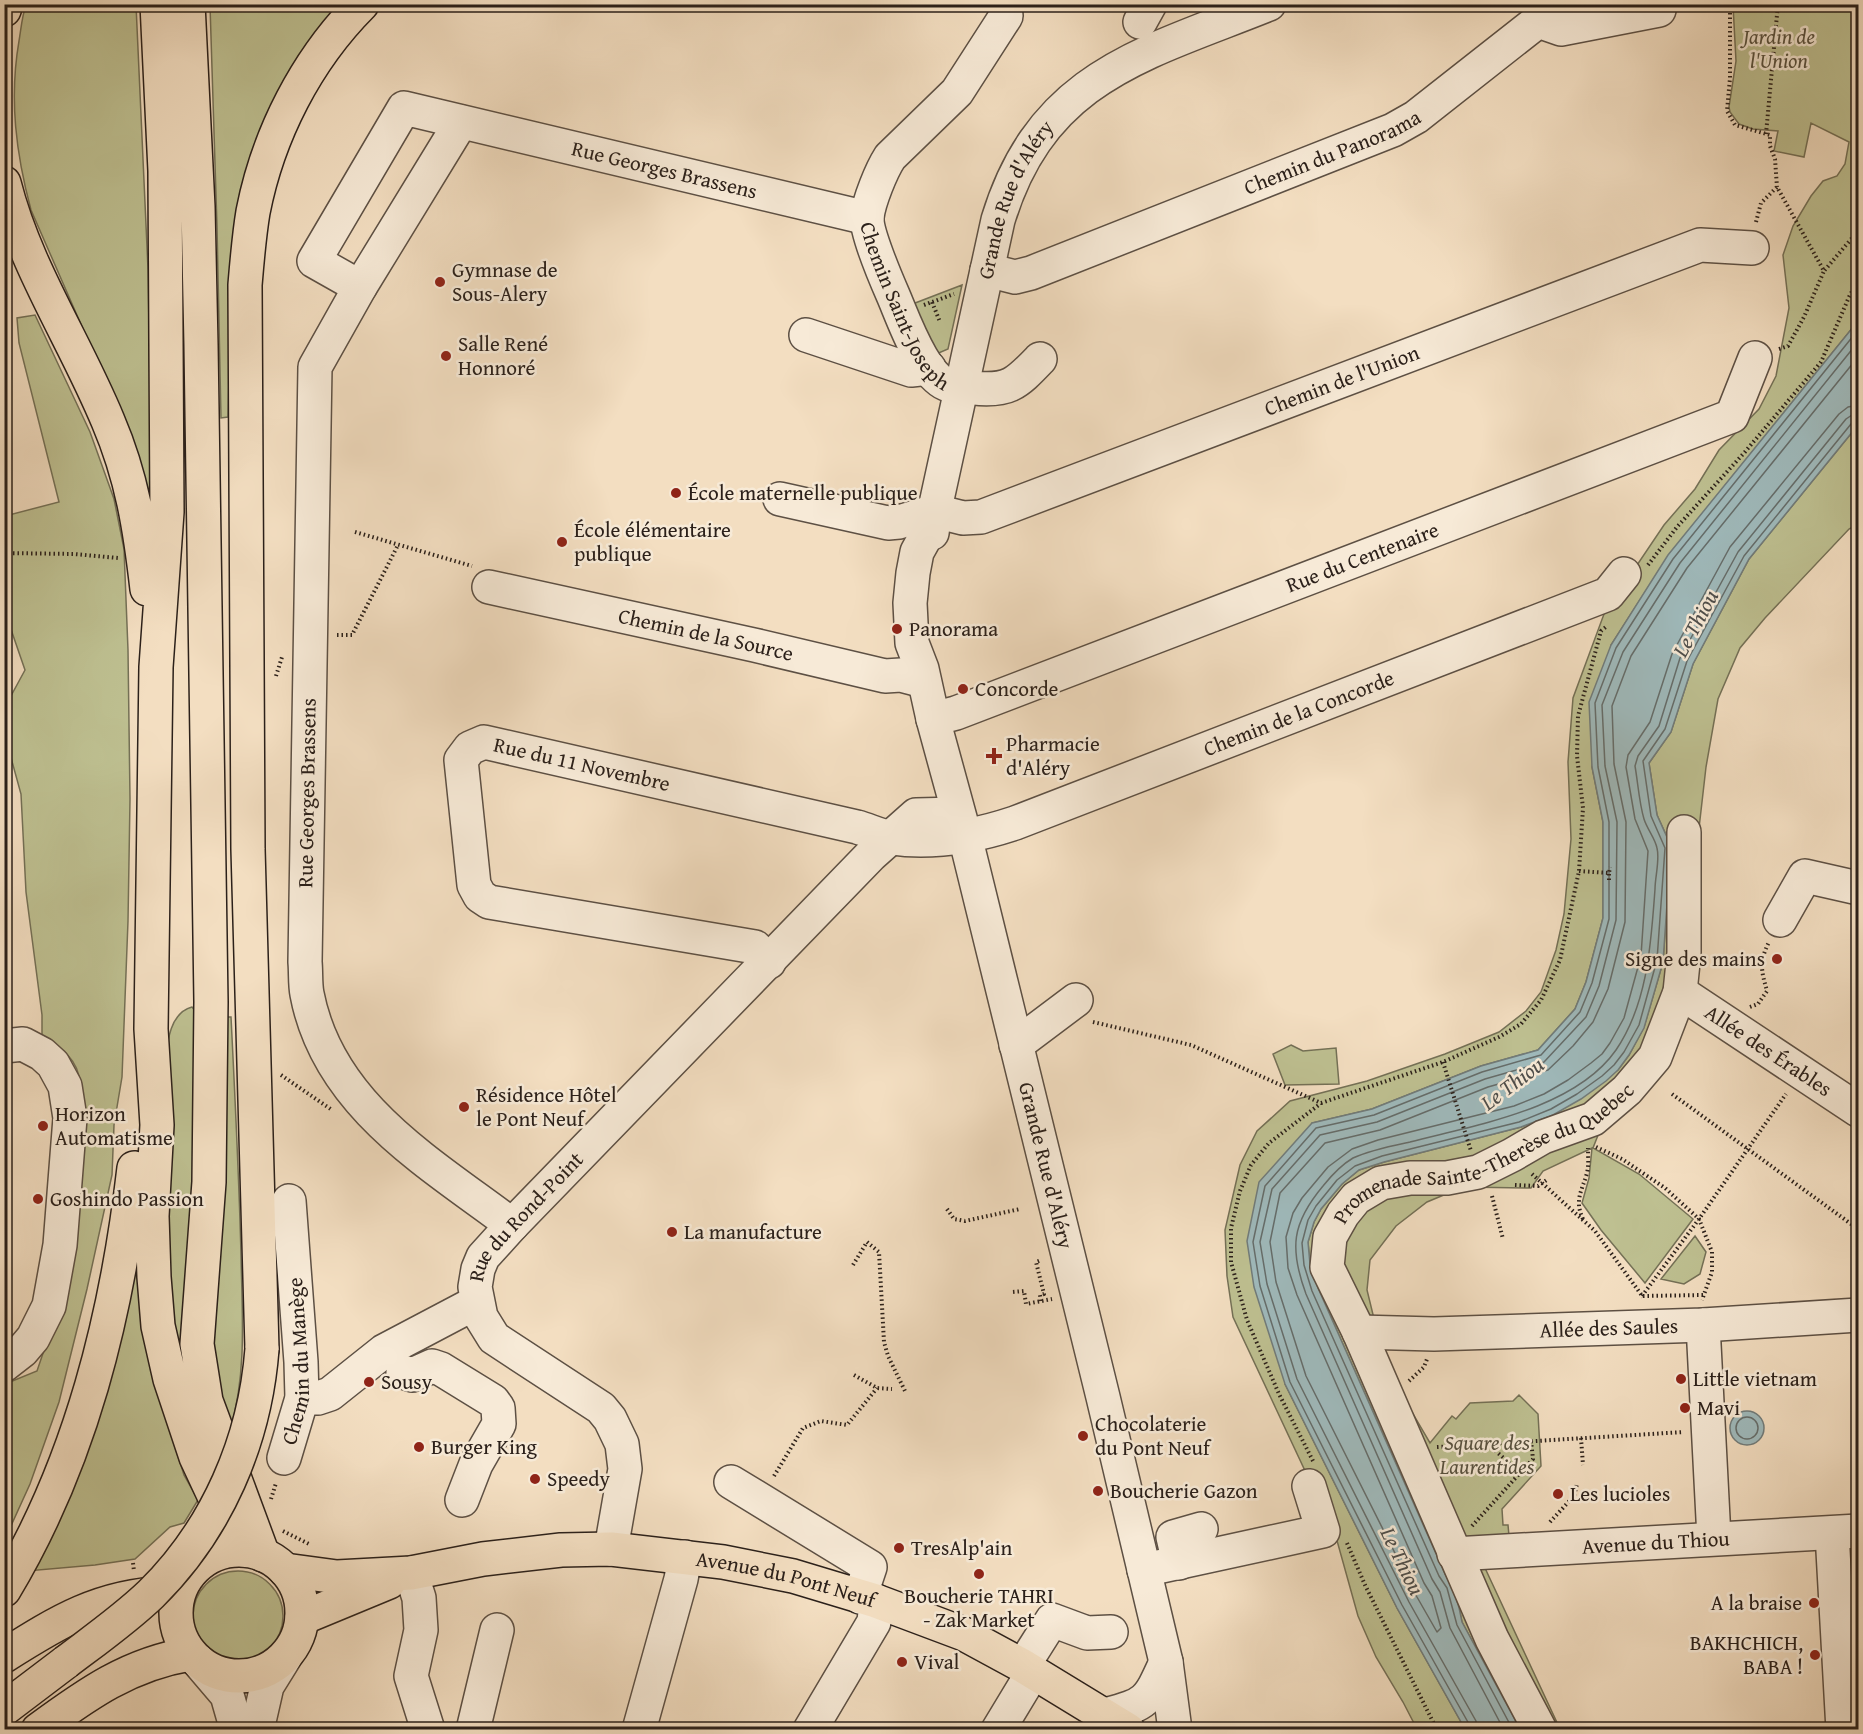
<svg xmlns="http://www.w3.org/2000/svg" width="1863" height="1734" viewBox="0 0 1863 1734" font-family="'Gentium Book Plus',serif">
<rect width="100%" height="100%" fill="#f3dec1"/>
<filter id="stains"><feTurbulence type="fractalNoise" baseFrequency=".00333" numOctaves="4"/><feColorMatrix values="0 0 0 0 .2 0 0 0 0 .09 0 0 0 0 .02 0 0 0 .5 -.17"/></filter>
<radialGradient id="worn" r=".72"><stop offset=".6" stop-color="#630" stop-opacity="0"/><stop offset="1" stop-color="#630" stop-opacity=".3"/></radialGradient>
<path fill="#bec091" stroke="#747056" stroke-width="1.5" d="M 26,5 L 136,5 L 148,269 L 152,503 L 146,503 L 128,432 L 31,210 C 16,154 9,99 19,41 C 21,29 22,16 26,5 Z
M 210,5 L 344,5 L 329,21 L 231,301 L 228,417 L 221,418 L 217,227 Z
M 1733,5 L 1858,5 L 1858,321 L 1669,555 L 1611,645 L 1592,767 L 1603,822 L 1603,918 L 1586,982 L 1575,1009 L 1538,1050 L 1481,1066 L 1372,1109 L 1312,1123 L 1285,1384 L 1397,1608 L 1465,1729 L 1417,1729 L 1403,1702 L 1376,1657 L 1358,1616 L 1336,1537 L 1233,1317 L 1227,1276 L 1225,1230 L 1240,1165 L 1257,1131 L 1290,1101 L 1367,1081 L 1445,1054 L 1499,1032 L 1526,1011 L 1541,992 L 1556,950 L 1564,914 L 1571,839 L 1568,762 L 1573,698 L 1604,614 L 1664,525 L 1695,489 L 1719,450 L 1759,409 L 1776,376 L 1789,308 L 1783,255 L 1793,226 L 1811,196 L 1823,181 L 1837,176 L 1845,164 L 1849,142 L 1811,123 L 1804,157 L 1774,151 L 1778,131 L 1753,129 L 1739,124 L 1730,112 L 1729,107 L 1736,61 Z
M 962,285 L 948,349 L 934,355 L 910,305 Z
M 35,315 L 90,432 L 114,499 L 124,549 L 128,650 L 130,799 L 128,921 L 122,1077 L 114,1125 L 112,1175 L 87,1289 L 59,1402 L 30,1484 L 5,1539 L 4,1456 L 8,1411 L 5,1411 L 5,1384 L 37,1371 L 55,1318 L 80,1084 C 79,1059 61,1048 42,1036 L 42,1015 L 26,892 L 21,794 L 5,736 L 5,707 L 25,670 L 5,612 L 5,516 L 59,502 L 19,343 L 17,318 Z
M 1858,425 L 1858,524 L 1849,529 L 1765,618 L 1740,648 L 1718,699 L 1706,767 L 1698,837 L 1691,980 L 1602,1125 L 1593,1148 L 1639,1174 L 1693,1219 L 1645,1283 L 1601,1230 L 1582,1203 L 1589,1178 L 1592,1148 L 1543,1171 L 1531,1188 L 1463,1187 L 1427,1202 L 1396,1226 L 1370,1260 L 1367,1290 L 1386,1368 L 1430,1443 L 1452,1416 L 1456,1419 L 1470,1403 L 1513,1401 L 1519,1395 L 1538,1414 L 1541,1466 L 1502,1509 L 1503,1525 L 1508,1525 L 1509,1536 L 1471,1538 L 1560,1729 L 1519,1729 L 1462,1622 C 1459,1604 1455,1589 1445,1574 L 1318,1288 L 1310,1264 L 1308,1242 L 1314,1222 L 1321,1209 L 1342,1184 L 1359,1170 L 1384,1162 L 1521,1127 L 1553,1115 L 1618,1070 L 1629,1055 L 1644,1027 L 1663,962 L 1671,846 L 1657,815 L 1649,763 L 1671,732 L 1693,664 L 1749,559 Z
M 192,1007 L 197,1013 L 198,1411 L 164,1325 L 164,1073 C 167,1052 166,1014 192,1007 Z
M 226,1017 L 231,1017 C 235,1096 239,1175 241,1255 C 242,1312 247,1371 231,1427 L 210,1361 Z
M 1291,1045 L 1303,1051 L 1336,1048 L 1339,1084 L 1285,1085 L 1273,1054 Z
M 1695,1236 L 1706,1252 L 1700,1274 L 1684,1284 L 1661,1279 Z
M 132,1256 L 139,1257 L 170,1431 L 184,1475 L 198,1500 L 184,1523 L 170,1527 L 135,1559 L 95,1565 L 27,1571 Z
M193 1616a45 45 0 1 1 90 0a45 45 0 1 1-90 0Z"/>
<path fill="#9fbabc" stroke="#717c7b" stroke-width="1.5" d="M 1858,321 L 1858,425 L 1749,559 L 1693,664 L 1671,732 L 1649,763 L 1657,815 L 1671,846 L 1663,962 L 1644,1028 L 1629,1055 L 1618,1070 L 1606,1081 L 1581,1099 L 1553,1115 L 1521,1127 L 1384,1162 L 1359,1170 L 1342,1184 L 1321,1209 L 1314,1222 L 1308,1242 L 1310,1264 L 1318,1288 L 1445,1574 C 1455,1589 1459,1604 1462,1622 L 1520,1729 L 1465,1729 L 1397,1608 L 1285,1384 L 1254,1287 L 1247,1241 L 1259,1182 L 1312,1123 L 1372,1109 L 1481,1066 L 1538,1050 L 1575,1009 L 1586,982 L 1603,918 L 1603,822 L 1592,767 L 1589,702 L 1611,645 L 1668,555 Z
M1730 1428a17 17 0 1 1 34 0a17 17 0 1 1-34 0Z"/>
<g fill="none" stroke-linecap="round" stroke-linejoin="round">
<path stroke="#656d6b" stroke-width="1.5" d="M 1858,357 L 1687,568 L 1631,656 L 1612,706 L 1614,764 L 1626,822 L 1625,922 L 1608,989 L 1593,1022 L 1573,1046 L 1548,1070 L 1488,1087 L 1380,1130 L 1325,1143 L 1280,1193 L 1270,1242 L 1276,1282 L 1306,1376 L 1417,1597 L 1437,1632 L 1441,1628 L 1432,1596 L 1424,1583 L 1297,1295 L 1288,1268 L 1286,1237 L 1293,1213 L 1302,1198 L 1328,1167 L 1352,1149 L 1378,1140 L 1514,1106 L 1544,1094 L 1568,1080 L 1591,1063 L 1602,1054 L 1610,1043 L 1624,1018 L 1641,956 L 1648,851 L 1635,819 L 1626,767 L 1628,755 L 1650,722 L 1672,654 L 1730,547 L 1839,414 L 1848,407 L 1858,405
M1736 1428a11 11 0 1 1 22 0a11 11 0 1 1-22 0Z
M 1470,1730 L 1469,1724 L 1402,1605 L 1290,1382 L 1260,1286 L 1253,1242 L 1265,1186 L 1316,1128 L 1374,1115 L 1482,1072 L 1541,1055 L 1580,1012 L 1592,983 L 1609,919 L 1609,822 L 1598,767 L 1595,703 L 1616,648 L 1673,559 L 1858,330
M 1477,1730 L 1476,1721 L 1409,1602 L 1297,1379 L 1267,1284 L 1260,1242 L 1272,1189 L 1320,1135 L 1377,1122 L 1485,1079 L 1544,1062 L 1586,1017 L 1599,986 L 1616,920 L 1617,822 L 1605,766 L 1602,705 L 1623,652 L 1680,563 L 1858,342
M 1504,1730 L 1450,1628 L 1440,1592 L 1432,1579 L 1306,1294 C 1289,1248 1292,1223 1323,1186 C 1331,1176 1341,1165 1353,1158 C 1370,1150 1391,1146 1410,1142 C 1475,1125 1575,1109 1616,1050 C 1648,1003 1651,943 1655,889 C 1655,877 1660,860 1657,848 C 1655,838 1647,829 1644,819 C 1639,802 1638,783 1635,766 L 1638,756 L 1659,726 L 1680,658 L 1738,552 L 1846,419 L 1852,415 L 1858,414
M 1513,1730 L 1457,1625 L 1447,1588 L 1439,1576 L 1312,1291 L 1304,1265 L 1302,1243 L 1308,1220 L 1316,1206 L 1337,1180 L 1355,1166 L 1382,1156 L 1519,1122 L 1551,1109 L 1577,1094 L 1602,1076 L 1614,1065 L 1624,1052 L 1639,1025 L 1657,960 L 1665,848 L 1651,816 L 1643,761 L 1665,729 L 1687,661 L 1744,556 L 1851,424 L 1858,422"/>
<g stroke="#5d5044" stroke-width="36">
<g id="minor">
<path id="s1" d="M 1005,4 L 1006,16 L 957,92 L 890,157 C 881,171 869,201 867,217 C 866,232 886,279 893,295 C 903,318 922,374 946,384 C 954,387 965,387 973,388 C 1009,392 1017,383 1040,359"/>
<path d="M 1140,22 L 1150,4"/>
<path d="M 461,122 L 360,287 L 315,367 L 305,962 C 306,973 305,984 307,994 C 328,1105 430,1163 512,1225"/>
<path id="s2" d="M 987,270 L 1015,277 L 1031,273 L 1393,130 L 1416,117 L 1538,21 L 1561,29 L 1659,10"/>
<path id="s3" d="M 360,287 L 314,261 L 404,108 L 867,218"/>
<path d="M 806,335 L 911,370 L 929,368"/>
<path id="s4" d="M 780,499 L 888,523 L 899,522 L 935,511 L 963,518 L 981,517 L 1700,245 L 1752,248"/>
<path id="s5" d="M 932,525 L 917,552 L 913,573 L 910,603 L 912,643 L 922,669 L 933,719 L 965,836 L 1103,1397 L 1166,1662 L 1175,1730"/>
<path id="s6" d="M 932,533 L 936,504 L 998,220 C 1042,75 1145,54 1269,4"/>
<path id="s7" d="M 489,587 L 754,645 L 885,676 L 901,675 L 924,681"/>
<path id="s8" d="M 933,719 L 956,713 L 1732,416 L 1755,358"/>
<path d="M 1780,920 L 1805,876 L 1858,888"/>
<path id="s9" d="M 769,962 L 755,947 L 489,902 L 480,896 L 474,885 L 461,760 L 470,748 L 484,742 L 857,827 C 868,830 880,836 892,838 C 933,844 976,836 1015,823 L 1608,594 L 1624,574"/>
<path id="s10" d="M 1680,992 L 1858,1110"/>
<path d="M 1016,1045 L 1076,1000"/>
<path d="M 4,1046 L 23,1044 L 42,1054 L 53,1064 L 65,1086 L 70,1118 L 60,1245 L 49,1306 L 33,1338 L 22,1351 L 4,1365"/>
<path d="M 1703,1325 L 1714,1538"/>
<path id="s11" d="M 1359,1332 L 1434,1334 L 1703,1325 L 1858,1315"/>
<path d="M 403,1372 L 412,1375 L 432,1366 L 441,1369 L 493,1401 L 498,1408 L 499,1424 L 476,1464 L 462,1500"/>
<path d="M 302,1398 L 318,1398 L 330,1394 L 384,1351 L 477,1302"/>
<path id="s12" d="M 284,1458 L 302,1398 L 301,1362 L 289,1201"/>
<path d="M 731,1482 L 870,1567 L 860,1597"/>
<path d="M 1832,1533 L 1843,1730"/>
<path id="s13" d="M 611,1549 L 625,1469 L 622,1444 L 610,1419 L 601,1408 L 494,1338 L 481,1317 L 475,1287 L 478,1269 L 483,1257 L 512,1225 L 871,855 L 916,815 L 958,814"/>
<path id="s14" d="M 1454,1554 L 1858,1531"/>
<path d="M 1179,1563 L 1173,1537 L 1201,1529"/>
<path d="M 1144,1570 L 1323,1531 L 1309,1486"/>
<path d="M 411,1573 L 419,1598 L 421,1630 L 411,1676 L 428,1730"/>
<path d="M 198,1661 L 227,1695 L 237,1730"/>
<path d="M 1023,1666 L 1052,1620 L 1087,1633 L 1111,1632"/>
<path d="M 1105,1715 C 1147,1704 1148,1702 1166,1662"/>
<path d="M 257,1730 L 267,1686 L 285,1657"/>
<path d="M 473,1730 L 497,1630"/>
<path d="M 639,1730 L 681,1579 L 685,1557"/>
<path d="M 810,1730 L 874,1622 L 876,1601"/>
<path d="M 998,1730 L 1033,1672"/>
<path id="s15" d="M 1540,1730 L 1492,1639 L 1359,1332 L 1327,1267 L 1330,1237 L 1343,1214 L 1356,1198 L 1381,1183 L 1410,1178 L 1447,1178 L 1478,1172 L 1512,1155 L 1543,1137 L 1593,1119 L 1627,1090 L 1655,1057 L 1680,992 L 1684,953 L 1684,832"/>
</g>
</g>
<g stroke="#2b201a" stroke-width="36">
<g id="major">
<circle cx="239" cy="1613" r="63"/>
<path id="s16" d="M 285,1570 L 337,1577 L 411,1573 L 483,1559 L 561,1550 L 611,1549 L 723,1562 L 793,1576 L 876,1601 L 964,1634 L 1023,1666 L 1128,1730"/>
<path d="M 302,1618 L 389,1582"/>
<path d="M 4,1656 C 59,1621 100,1596 166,1593"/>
<path d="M 38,1730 C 87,1694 129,1664 190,1654"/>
</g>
</g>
<g stroke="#2b201a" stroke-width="36">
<path id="highway" d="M 157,4 L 165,171 L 167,512 L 156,667 L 151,1029 L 157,1125 L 152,1216 L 154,1277 L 158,1326 L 170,1379 L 196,1457 L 217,1502 L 222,1521 L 225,1551
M 188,4 L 198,207 L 201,345 L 211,1002 L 209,1182 L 197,1344 L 206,1401 L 263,1555
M 4,10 L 6,4
M 4,183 C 25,267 75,341 108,421 C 132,477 140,528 147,589
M 262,1349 L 248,849 L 245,285 C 247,261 249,236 253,212 C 268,135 306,60 362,4
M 4,1590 C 81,1462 117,1315 134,1168
M 4,1709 L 66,1662"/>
</g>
<path stroke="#2b201a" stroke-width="4" stroke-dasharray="1.5 3" stroke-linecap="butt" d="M 1730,4 L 1730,78 L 1727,111 L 1735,125 L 1770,135 L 1770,146 L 1775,159 L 1777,187
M 1766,134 L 1778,4
M 1756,222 L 1761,203 L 1777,187 L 1824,271 L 1858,231
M 932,302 L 940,322
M 924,305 L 954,294
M 1779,349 L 1788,346 L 1804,317 L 1824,271
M 355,532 L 472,566
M 4,553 L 74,554 L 118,558
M 1648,565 L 1677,527 L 1744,453 L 1821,362 L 1849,297 L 1858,280
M 337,635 L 352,635 L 398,545
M 276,676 L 282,657
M 1579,871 L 1609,873 L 1610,867
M 1609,880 L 1609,873
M 1750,1007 L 1758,1004 L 1767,991 C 1761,970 1759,962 1769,942
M 1093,1022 L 1191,1045 L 1321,1103 L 1443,1062 L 1499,1037 L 1521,1024 L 1541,1000 L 1560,960 L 1579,871 L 1583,808 L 1577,756 L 1578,716 L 1601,631 L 1607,626
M 1443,1062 L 1447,1075
M 281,1075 L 332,1110
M 1672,1094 L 1858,1229
M 1596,1147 L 1622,1159 L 1665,1188 L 1699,1219 L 1712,1252 L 1712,1272 L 1702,1300
M 1532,1174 L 1595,1231 L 1643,1297
M 1515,1185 L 1538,1186 L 1548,1179
M 1492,1196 L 1503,1239
M 947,1209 L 954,1219 L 965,1221 L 1020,1209
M 1583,1219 C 1574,1200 1582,1191 1587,1173 C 1589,1165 1588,1156 1588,1148
M 853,1265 L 867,1242 L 879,1252 L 884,1342 L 888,1356 L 905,1391
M 1013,1292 L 1024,1291 L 1026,1304 L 1052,1299
M 1642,1296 L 1699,1219 L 1786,1094
M 1643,1296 L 1703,1295
M 1041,1301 L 1040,1295 L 1044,1294 L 1036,1262 L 1041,1260
M 854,1375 L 877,1388 L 892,1389
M 1409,1381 L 1424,1367 L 1427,1359
M 1581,1438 L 1583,1465
M 1437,1447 L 1684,1432
M 1313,1461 L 1279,1394 L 1247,1320 L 1231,1262 L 1231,1228 L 1240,1191 L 1251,1165 L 1269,1143 L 1320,1104
M 1520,1473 L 1533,1459 L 1531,1441
M 774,1476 L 803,1428 L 821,1421 L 847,1425 L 877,1388
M 271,1499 L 276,1483
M 1550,1522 L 1574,1496 L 1577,1484
M 1472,1526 L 1520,1473 L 1488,1444
M 283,1531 L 311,1545
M 1347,1543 L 1365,1585 L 1437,1730
M 133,1563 L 134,1571"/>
<use href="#minor" stroke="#f7ead7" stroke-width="33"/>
<use href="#major" stroke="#f3dec1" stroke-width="33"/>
<use href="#highway" stroke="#f3dec1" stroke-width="33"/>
<g stroke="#2b201a" stroke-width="36" stroke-linecap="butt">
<path id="highway-bridge" d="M 66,1662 C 95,1640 125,1619 151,1594 C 217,1529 255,1441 262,1349"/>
</g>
<path stroke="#2b201a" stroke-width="4" stroke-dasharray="1.5 3" stroke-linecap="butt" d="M 1447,1075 L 1471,1151"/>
<use href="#highway-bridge" stroke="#f3dec1" stroke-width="33"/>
</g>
<g fill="#8f2418" stroke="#f7ead7" stroke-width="2">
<circle cx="440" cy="282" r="6"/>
<circle cx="446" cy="356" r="6"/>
<circle cx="676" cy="493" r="6"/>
<circle cx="562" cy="542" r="6"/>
<circle cx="897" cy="629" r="6"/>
<circle cx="963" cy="689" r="6"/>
<path d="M991 747h6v6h6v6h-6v6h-6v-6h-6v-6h6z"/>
<circle cx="1777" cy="959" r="6"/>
<circle cx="464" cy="1107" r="6"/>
<circle cx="43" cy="1126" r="6"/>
<circle cx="38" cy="1199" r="6"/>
<circle cx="672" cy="1232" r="6"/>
<circle cx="1681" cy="1379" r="6"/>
<circle cx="369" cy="1382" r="6"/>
<circle cx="1685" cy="1408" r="6"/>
<circle cx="1083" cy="1436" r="6"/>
<circle cx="419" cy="1447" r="6"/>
<circle cx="535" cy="1479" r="6"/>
<circle cx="1098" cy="1491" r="6"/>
<circle cx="1558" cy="1494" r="6"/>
<circle cx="899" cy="1548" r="6"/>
<circle cx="979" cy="1574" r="6"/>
<circle cx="1814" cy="1603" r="6"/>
<circle cx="1815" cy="1655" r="6"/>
<circle cx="902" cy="1662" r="6"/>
</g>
<g text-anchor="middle" stroke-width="5" stroke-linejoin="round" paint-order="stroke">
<g font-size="21" font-style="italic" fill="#57503e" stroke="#f7ead7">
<text x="1779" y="44">Jardin de<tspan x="1779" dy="24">l'Union</tspan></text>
<text x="1487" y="1450">Square des<tspan x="1487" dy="24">Laurentides</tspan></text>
</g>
<g font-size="21" fill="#2b201a" stroke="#f7ead7">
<text dy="7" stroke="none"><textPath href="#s2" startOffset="370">Chemin du Panorama</textPath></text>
<text dy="7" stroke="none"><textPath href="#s3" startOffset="498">Rue Georges Brassens</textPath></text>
<text dy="7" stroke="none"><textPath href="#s6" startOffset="345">Grande Rue d'Aléry</textPath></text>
<text dy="7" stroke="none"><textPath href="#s1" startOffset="358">Chemin Saint-Joseph</textPath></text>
<text dy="7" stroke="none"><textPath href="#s4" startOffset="592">Chemin de l'Union</textPath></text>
<text dy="7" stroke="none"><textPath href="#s8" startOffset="459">Rue du Centenaire</textPath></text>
<text dy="7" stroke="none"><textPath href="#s7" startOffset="222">Chemin de la Source</textPath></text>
<text dy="7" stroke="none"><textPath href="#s9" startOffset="1318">Chemin de la Concorde</textPath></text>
<text dy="7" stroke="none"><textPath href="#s9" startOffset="570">Rue du 11 Novembre</textPath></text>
<text transform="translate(307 793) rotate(-89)" y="7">Rue Georges Brassens</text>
<text dy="7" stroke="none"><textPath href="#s10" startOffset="106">Allée des Érables</textPath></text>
<text dy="7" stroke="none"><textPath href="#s15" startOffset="724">Promenade Sainte-Therèse du Quebec</textPath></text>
<text dy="7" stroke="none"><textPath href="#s5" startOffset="662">Grande Rue d'Aléry</textPath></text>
<text dy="7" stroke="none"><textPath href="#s13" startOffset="420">Rue du Rond-Point</textPath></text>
<text dy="7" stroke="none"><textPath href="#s11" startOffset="250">Allée des Saules</textPath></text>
<text dy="7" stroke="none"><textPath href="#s12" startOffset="99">Chemin du Manège</textPath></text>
<text dy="7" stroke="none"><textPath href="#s14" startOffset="202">Avenue du Thiou</textPath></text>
<text dy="7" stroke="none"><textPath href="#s16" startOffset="506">Avenue du Pont Neuf</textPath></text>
</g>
<g font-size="21" fill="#2b201a" stroke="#f7ead7" text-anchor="start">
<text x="452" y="277">Gymnase de<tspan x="452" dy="24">Sous-Alery</tspan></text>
<text x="458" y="351">Salle René<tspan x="458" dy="24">Honnoré</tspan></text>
<text x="688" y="500">École maternelle publique</text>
<text x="574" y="537">École élémentaire<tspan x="574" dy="24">publique</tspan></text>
<text x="909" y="636">Panorama</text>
<text x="975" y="696">Concorde</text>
<text x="1006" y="751">Pharmacie<tspan x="1006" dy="24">d'Aléry</tspan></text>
<text x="1765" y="966" text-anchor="end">Signe des mains</text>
<text x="476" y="1102">Résidence Hôtel<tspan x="476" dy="24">le Pont Neuf</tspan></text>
<text x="55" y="1121">Horizon<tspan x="55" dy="24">Automatisme</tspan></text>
<text x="50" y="1206">Goshindo Passion</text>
<text x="684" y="1239">La manufacture</text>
<text x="1693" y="1386">Little vietnam</text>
<text x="381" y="1389">Sousy</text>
<text x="1697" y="1415">Mavi</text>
<text x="1095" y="1431">Chocolaterie<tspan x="1095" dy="24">du Pont Neuf</tspan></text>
<text x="431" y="1454">Burger King</text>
<text x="547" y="1486">Speedy</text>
<text x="1110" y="1498">Boucherie Gazon</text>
<text x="1570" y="1501">Les lucioles</text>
<text x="911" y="1555">TresAlp'ain</text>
<text x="979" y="1603" text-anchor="middle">Boucherie TAHRI<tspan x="979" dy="24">- Zak Market</tspan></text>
<text x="1802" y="1610" text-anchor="end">A la braise</text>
<text x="1803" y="1650" text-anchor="end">BAKHCHICH,<tspan x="1803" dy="24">BABA !</tspan></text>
<text x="914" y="1669">Vival</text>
</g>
<g font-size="22" font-style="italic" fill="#4e4e4b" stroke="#f7ead7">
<text transform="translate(1695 623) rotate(-62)" y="8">Le Thiou</text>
<text transform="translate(1512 1083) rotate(-37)" y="8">Le Thiou</text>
<text transform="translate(1403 1561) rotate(64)" y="8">Le Thiou</text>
</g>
</g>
<rect width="1863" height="1734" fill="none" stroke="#f3dec1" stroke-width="24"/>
<rect x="6" y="6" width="1851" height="1722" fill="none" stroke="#2b201a" stroke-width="3"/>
<rect x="12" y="12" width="1839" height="1710" fill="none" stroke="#2b201a" stroke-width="1.5"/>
<rect width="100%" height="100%" filter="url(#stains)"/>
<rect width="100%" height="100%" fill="url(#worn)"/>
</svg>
